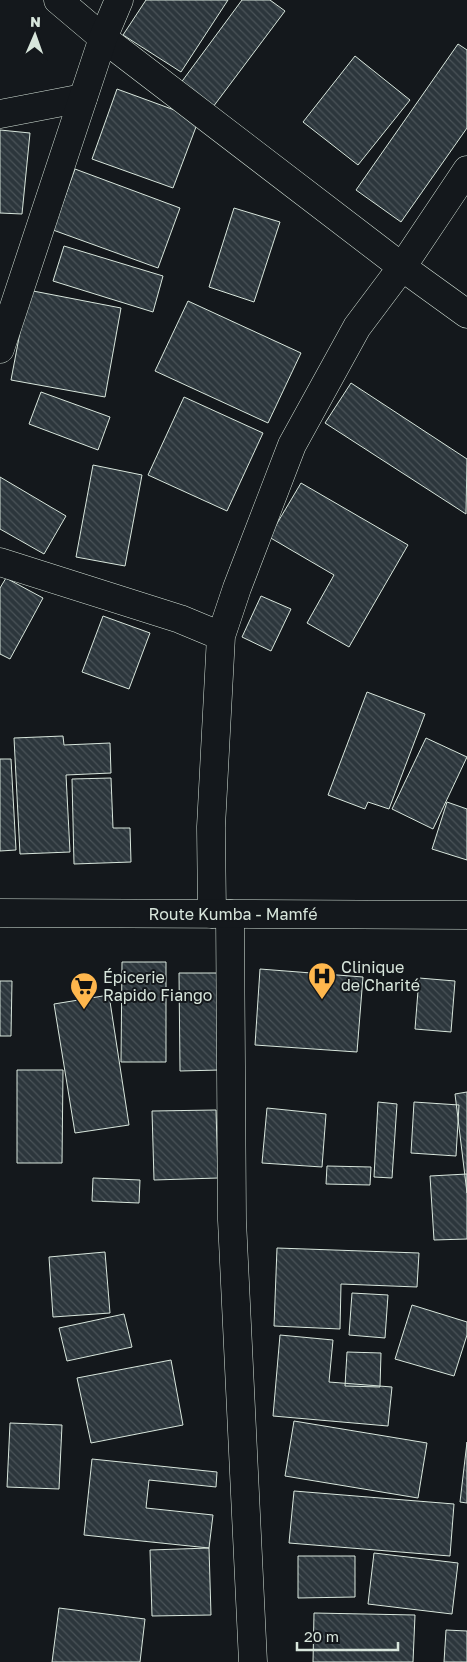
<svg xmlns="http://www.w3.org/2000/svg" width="467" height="1662" viewBox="0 0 467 1662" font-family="'Golos Text',sans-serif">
<defs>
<pattern id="building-back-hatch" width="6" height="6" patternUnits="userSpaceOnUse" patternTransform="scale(1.25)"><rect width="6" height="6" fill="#2c363c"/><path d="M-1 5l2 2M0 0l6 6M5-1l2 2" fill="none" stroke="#4a5358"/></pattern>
</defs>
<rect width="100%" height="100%" fill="#14181c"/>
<path fill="url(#building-back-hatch)" stroke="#d8e6dc" d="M 146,0 L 228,0 L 181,72 L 123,35 Z
M 242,0 L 270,0 L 285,11 L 213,107 L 180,84 Z
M 458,44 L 467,50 L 467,128 L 401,222 L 356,190 Z
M 355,56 L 410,100 L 358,165 L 303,122 Z
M 117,89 L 199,119 L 173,188 L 92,159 Z
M 0,130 L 30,133 L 22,214 L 0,213 Z
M 75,169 L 180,208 L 158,268 L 53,230 Z
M 234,208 L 280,222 L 254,302 L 209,287 Z
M 64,246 L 163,276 L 153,312 L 53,281 Z
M 28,290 L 121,308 L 105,397 L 11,380 Z
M 188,301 L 301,353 L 268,423 L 155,371 Z
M 351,383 L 467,459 L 466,514 L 325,423 Z
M 41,392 L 110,417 L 98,450 L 29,424 Z
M 184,397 L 263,433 L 227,511 L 148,475 Z
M 93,465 L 142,475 L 125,566 L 76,557 Z
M 0,477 L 66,516 L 44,554 L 0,529 Z
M 301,483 L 408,545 L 349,647 L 307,623 L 334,575 L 269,537 Z
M 6,578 L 43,598 L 10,659 L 0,654 L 0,588 Z
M 261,596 L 291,609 L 271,651 L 242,637 Z
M 103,616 L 150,633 L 129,689 L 82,672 Z
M 367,692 L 425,714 L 389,809 L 368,802 L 365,809 L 328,795 Z
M 63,736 L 64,745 L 110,743 L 111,773 L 66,775 L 70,852 L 20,854 L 14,738 Z
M 426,738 L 467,757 L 433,829 L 392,809 Z
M 0,759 L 11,759 L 16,850 L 0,851 Z
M 111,778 L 113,828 L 130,828 L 131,862 L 74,864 L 72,779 Z
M 447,802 L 467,809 L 467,860 L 432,849 Z
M 122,962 L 166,962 L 166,1062 L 121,1062 Z
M 260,969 L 363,977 L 357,1052 L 255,1045 Z
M 179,973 L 219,973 L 220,1070 L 180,1071 Z
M 419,978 L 455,981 L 451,1032 L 415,1029 Z
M 0,981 L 12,981 L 11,1036 L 0,1036 Z
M 109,995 L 129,1125 L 75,1133 L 54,1004 Z
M 17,1070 L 63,1070 L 62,1163 L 17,1163 Z
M 467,1092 L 467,1193 L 455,1094 Z
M 378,1102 L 397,1104 L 392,1178 L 374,1177 Z
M 414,1102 L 459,1105 L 456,1156 L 411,1153 Z
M 267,1108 L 326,1114 L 322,1167 L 262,1163 Z
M 216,1110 L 218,1178 L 154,1180 L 152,1111 Z
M 327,1166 L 371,1167 L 370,1185 L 326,1184 Z
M 467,1174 L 467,1239 L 434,1240 L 430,1176 Z
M 93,1178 L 140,1180 L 139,1203 L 92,1201 Z
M 277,1248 L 419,1253 L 417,1287 L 341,1284 L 340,1329 L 274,1326 Z
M 105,1252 L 110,1313 L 53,1317 L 49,1257 Z
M 352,1293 L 388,1295 L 385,1338 L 349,1335 Z
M 412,1305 L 467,1322 L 467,1335 L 454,1376 L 395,1359 Z
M 124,1314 L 132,1347 L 67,1361 L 59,1328 Z
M 280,1335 L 333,1340 L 329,1382 L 392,1387 L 388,1426 L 273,1416 Z
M 347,1352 L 381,1353 L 380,1387 L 345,1386 Z
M 171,1360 L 183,1425 L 91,1443 L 77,1378 Z
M 294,1421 L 427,1443 L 418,1498 L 285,1476 Z
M 10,1423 L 62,1425 L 59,1489 L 7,1487 Z
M 467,1442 L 467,1503 L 460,1502 Z
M 92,1459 L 217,1472 L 216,1487 L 149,1480 L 146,1508 L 213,1515 L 209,1548 L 84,1535 Z
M 294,1491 L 454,1504 L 450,1556 L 289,1543 Z
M 209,1548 L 211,1615 L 152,1616 L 150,1550 Z
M 374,1553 L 458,1563 L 452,1614 L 368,1604 Z
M 298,1556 L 355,1556 L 355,1597 L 298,1598 Z
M 59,1608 L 145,1619 L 140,1662 L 52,1662 Z
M 314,1613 L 415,1615 L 413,1662 L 313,1662 Z
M 446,1630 L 467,1631 L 467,1662 L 444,1662 Z"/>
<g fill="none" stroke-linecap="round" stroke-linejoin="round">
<g stroke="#d8e6dc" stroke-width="29">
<path id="minor" d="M 58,0 L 103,38 L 402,267 L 467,314
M 0,114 L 83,98
M 0,562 L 180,619 L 221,636
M 212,914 L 211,827 L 221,636 L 237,588 L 292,445 L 357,327 L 402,267 L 467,170
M 230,914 L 232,1220 L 253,1662"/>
</g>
<g stroke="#d8e6dc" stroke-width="29">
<path id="major" d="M 0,349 L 103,38 L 119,0"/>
</g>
<g stroke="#d8e6dc" stroke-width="29">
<path id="highway" d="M 0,913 L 467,915"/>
</g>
<use href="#minor" stroke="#14181c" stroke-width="28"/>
<use href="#major" stroke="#14181c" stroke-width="28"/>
<use href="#highway" stroke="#14181c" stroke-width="28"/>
</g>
<defs>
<g id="hospital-pin" transform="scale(1.4375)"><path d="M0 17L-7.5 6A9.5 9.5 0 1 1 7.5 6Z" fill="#ffb74d" stroke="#14181c"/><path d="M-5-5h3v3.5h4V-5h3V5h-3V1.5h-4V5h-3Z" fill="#111"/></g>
<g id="supermarket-pin" transform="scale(1.4375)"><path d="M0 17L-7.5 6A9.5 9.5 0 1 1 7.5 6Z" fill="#ffb74d" stroke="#14181c"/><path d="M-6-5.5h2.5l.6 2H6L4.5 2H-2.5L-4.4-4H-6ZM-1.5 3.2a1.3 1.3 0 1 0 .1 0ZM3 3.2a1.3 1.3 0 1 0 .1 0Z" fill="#111"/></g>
</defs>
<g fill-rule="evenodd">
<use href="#hospital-pin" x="322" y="976"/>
<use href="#supermarket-pin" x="84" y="986"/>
</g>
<g text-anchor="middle" stroke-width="4" stroke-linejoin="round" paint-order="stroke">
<g font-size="16" fill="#d8e6dc" stroke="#14181c">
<text x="233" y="920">Route Kumba - Mamfé</text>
</g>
<g font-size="16" fill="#d8e6dc" stroke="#14181c" text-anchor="start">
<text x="341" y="973">Clinique<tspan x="341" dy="18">de Charité</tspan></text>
<text x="103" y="983">Épicerie<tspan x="103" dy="18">Rapido Fiango</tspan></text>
</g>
</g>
<g transform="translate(35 35) rotate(2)" stroke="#14181c" stroke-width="4" paint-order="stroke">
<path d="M0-4L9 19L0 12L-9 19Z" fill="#d8e6dc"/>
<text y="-8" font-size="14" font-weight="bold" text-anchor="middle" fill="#d8e6dc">N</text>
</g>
<path d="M297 1642v8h101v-8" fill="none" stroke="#d8e6dc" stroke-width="2.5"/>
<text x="304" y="1642" font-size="15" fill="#d8e6dc" stroke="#14181c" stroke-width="4" paint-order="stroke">20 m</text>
</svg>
